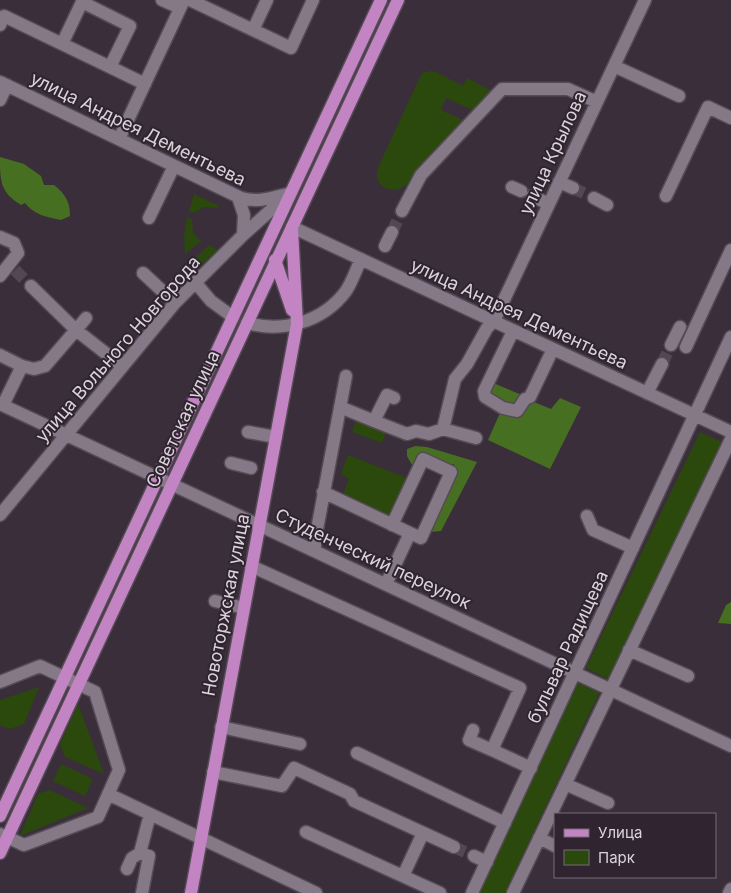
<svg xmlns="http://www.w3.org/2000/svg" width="731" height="893" viewBox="0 0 731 893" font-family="Inter,sans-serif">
<rect width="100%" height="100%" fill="#3a2e3a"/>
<path fill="#2b490c" d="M 430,71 L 436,72 L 463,86 L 467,78 L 492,91 L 475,111 L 446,98 L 441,110 L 467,122 C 452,138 418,180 401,188 C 395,191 388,190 382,186 C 375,180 377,172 379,165 L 422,73 Z
M 194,194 L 219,206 L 218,208 L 204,207 L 194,213 L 189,211 Z
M 187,217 L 192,219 L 193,233 L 201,241 L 185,254 L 184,237 Z
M 209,245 L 218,250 L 188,276 L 189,264 Z
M 356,421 L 386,432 L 382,443 L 352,432 Z
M 700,432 L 724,443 L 608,679 L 586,668 Z
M 348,455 L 407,478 L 390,516 L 343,494 L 349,479 L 341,474 Z
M 578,683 L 599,693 L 505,893 L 479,893 Z
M 39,687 L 24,724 L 10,729 L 0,725 L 0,700 Z
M 78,704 L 104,774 L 65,757 L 60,744 Z
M 61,764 L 93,779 L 85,796 L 53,781 Z
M 49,790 L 88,808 L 20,836 L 38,794 Z"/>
<path fill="#476f22" d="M 0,157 L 24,164 L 41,176 L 44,185 L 54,185 C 65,194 70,201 70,216 L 61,220 C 47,217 34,215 25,203 L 21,205 C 0,192 0,181 0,157 Z
M 491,382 L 524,396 L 521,402 L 534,402 L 551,409 L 560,398 L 581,407 L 550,469 L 488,440 L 500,413 L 488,395 Z
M 415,446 L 427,447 L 477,462 L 441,531 L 430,532 L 454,471 L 454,464 C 440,468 426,464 412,465 L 407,456 L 407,449 Z
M 731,602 L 731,624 L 718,623 L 726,605 Z"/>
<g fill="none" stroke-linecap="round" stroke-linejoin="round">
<path stroke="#524752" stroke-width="12" stroke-dasharray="12 6" stroke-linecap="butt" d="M 573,188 L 594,198
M 392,232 L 402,211
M 15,270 L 31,286
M 662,364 L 671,345
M 454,847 L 474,856"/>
<g stroke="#554b55" stroke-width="15">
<path id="minor" d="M 83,0 L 82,2 L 130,26 L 110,67 L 145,84
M 162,0 L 180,8
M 190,0 L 291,48 L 313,0
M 0,25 L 4,16 L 110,67
M 253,30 L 267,0
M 62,44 L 82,2
M 614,66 L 679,96
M 0,82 L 241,198 C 257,203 271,198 287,194
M 0,100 L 7,85
M 119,139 L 184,0
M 559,182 L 573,188
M 512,187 L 521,191
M 532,196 L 549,204
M 666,196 L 708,107 L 731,118
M 238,197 L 244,215 L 243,235
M 594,198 L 607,205
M 402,211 L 421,175 L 502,89 L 568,89 L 597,102
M 149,218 L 174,166
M 292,227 L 731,432
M 0,237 L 14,243 L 18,253 L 0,276
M 385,246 L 392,232
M 143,273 L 175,303
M 195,282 L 211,301 L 233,317
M 31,286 L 76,330 L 86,318
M 247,323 C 283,333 323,322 346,291 C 352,282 356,270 361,259
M 513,331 L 484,391 L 485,397 L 503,408 L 517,411 L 525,399 L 530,397 L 553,349
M 671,345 L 680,327
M 686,347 L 731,250
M 0,355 L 22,366
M 647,393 L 662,364
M 394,398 L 387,395 L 374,421 L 407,434 L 416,431 L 429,434 L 443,429
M 0,404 L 731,746
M 3,405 L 22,366 L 34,369 L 45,366 L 76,330 L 122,366
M 340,407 L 374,421
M 248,432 L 276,437
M 476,438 L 443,429 L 455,379 L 467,364 L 487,328 L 494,321 L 645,0
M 231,463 L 251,468
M 323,492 L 410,533 L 386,584
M 0,515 L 175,303 L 243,235 L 291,192
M 587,516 L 593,530 L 633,548
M 392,525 L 423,459 L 451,472 L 421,538 L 410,533
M 315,551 L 315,540 L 346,376
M 251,566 L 520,688 L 492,750 L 531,768
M 215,601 L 244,608
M 629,650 L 688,676
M 0,682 L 40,666 L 95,692 L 119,770 L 98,817 L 24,845 L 0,834
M 221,727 L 300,744
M 473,730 L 469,740 L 492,750
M 357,753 L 505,823
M 213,772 L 282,786 L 294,768 L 350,794 L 354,801 L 454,847
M 565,784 L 608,803
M 108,794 L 316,893
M 306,832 L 440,893
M 539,838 L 555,846
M 474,856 L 487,862
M 127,869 L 132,858 L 140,853
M 403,876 L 423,833
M 142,893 L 149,856 L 140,853 L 150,814
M 472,893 L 731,337
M 513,893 L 731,439
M 729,893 L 731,889"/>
</g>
<g stroke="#554b55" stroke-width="15">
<path id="major" d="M 275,260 L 292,310
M 0,816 L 381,0
M 0,853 L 398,0
M 191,893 L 297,324 L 292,229"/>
</g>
<use href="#minor" stroke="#867987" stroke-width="12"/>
<use href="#major" stroke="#c384c4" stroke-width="12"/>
</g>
<g text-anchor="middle" stroke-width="4" stroke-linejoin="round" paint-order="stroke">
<g font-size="18" fill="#dad3da" stroke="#302430">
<text transform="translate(138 129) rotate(26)" y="6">улица Андрея Дементьева</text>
<text transform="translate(553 153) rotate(-65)" y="6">улица Крылова</text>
<text transform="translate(519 314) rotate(25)" y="6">улица Андрея Дементьева</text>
<text transform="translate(118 349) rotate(-49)" y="6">улица Вольного Новгорода</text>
<text transform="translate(183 419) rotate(-65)" y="6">Советская улица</text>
<text transform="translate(373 559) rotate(25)" y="6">Студенческий переулок</text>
<text transform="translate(226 605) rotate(-79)" y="6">Новоторжская улица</text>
<text transform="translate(568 647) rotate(-65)" y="6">бульвар Радищева</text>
</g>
</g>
<rect x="554" y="813" width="162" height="65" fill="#302430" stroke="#746a74"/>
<rect x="564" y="829" width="25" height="8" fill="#c384c4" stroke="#746a74"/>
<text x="598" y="838" font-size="15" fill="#dad3da">Улица</text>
<rect x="564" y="850" width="25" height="15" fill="#2b490c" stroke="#746a74"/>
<text x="598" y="863" font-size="15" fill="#dad3da">Парк</text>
</svg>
